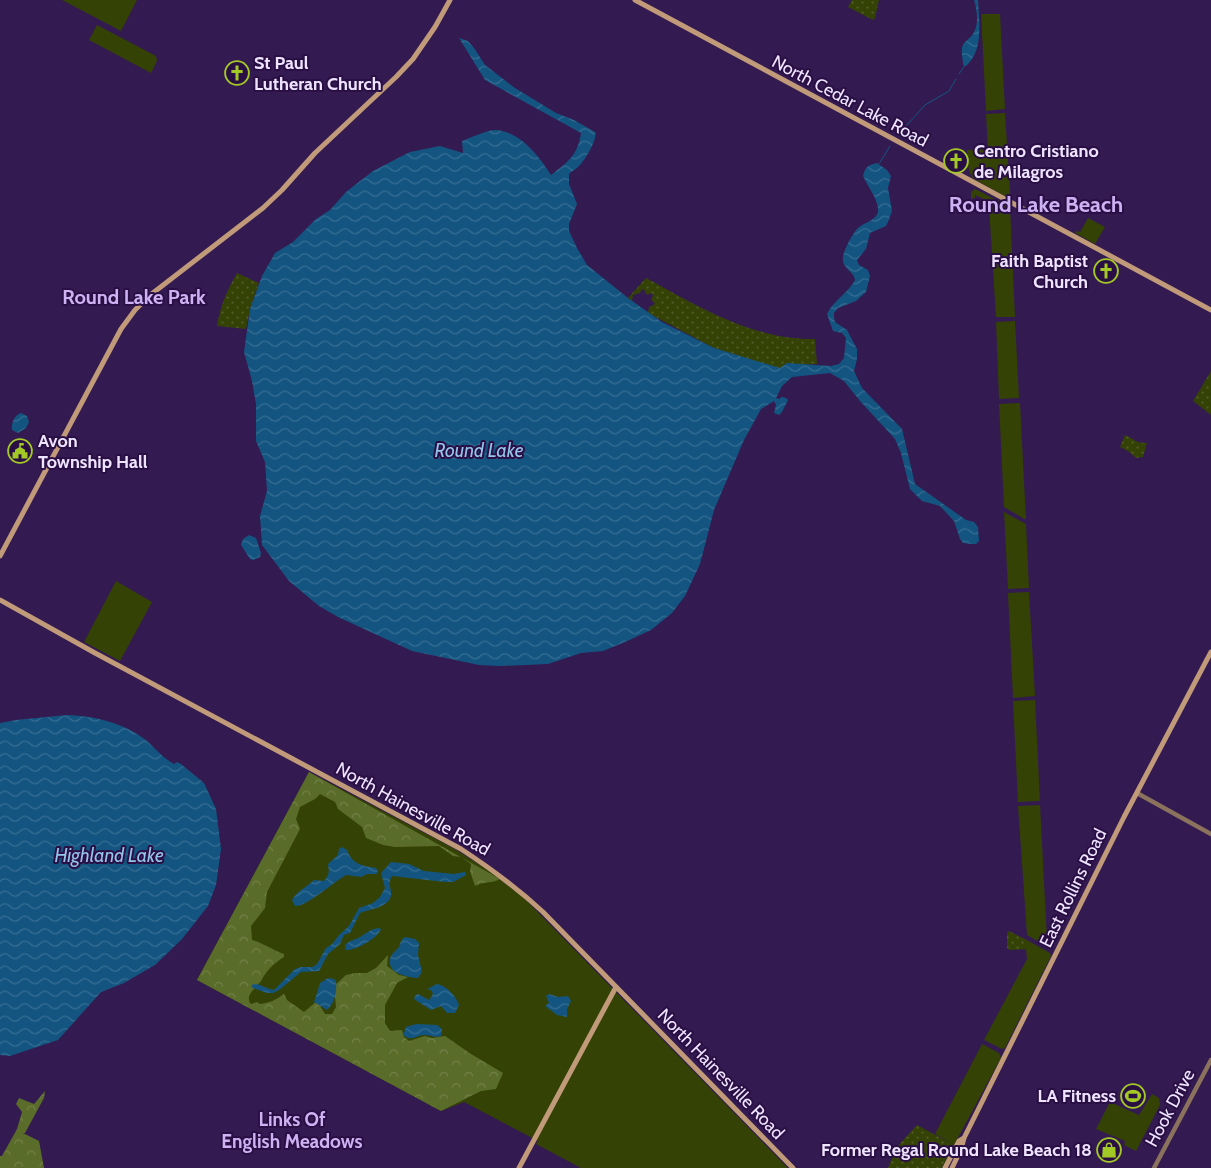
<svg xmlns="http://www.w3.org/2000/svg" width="1211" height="1168" viewBox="0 0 1211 1168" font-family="Cabin,sans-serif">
<defs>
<pattern id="forest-crowns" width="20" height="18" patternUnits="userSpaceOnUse" patternTransform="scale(1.25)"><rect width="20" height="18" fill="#5a6c29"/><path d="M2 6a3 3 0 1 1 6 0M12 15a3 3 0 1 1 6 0" fill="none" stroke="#728149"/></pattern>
<pattern id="park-dots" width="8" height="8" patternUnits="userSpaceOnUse" patternTransform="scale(1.25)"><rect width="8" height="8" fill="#344205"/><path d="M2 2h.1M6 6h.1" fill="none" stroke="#525d2a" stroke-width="1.8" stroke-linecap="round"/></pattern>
<pattern id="water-waves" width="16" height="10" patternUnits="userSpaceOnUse" patternTransform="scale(1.25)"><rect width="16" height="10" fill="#135580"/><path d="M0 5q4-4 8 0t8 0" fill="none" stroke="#366d93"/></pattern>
</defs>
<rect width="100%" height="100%" fill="#331a50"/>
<path fill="#344205" d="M 62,0 L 137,0 L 121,31 Z
M 981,14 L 1000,14 L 1005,109 L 986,111 Z
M 97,25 L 156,56 L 157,61 L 151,73 L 89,40 Z
M 1005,113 L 1010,192 L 1010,199 L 974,179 C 967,173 968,160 967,150 L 988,149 L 986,114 Z
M 975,189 L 1010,207 L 1015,317 L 996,317 L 989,207 L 987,204 L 988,201 L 975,195 L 975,198 L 972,198 L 973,208 L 975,209 L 971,210 L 971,192 Z
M 1088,218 L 1105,227 L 1095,244 L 1075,233 L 1076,231 L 1080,232 Z
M 1015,321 L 1019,398 L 999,399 L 996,322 Z
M 1020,403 L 1026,520 L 1004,507 L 999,404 Z
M 1004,512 L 1026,524 L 1029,588 L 1008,589 Z
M 116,581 L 152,602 L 120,661 L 84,642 Z
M 1029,592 L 1035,696 L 1013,698 L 1008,593 Z
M 1035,700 L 1040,801 L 1018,802 L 1013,701 Z
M 309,772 L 455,849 L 491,872 L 524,898 L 788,1168 L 581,1168 L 536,1144 L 538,1141 L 464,1102 L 441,1111 L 197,980 Z
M 1040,805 L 1047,940 L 1049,941 L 1046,946 L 1027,935 L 1018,806 Z
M 1025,939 L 1050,953 L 1051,956 L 1005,1048 L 1002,1049 L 984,1040 L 1027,959 Z
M 982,1044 L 999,1053 L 1001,1058 L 954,1145 L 935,1134 Z
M 1152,1094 L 1159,1098 L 1160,1105 L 1136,1151 L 1124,1145 L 1125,1141 L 1096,1129 L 1110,1102 L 1139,1115 Z"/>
<path fill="url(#forest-crowns)" d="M 309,772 L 500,879 C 492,884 483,881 475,886 L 470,871 L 471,864 L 461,857 L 453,856 L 439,846 L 395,847 L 383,845 L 366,838 L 362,827 L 338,809 L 335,802 L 320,794 L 315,799 L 300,807 L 296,819 L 300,829 L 267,892 L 265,908 L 251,926 L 252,940 C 263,943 272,950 284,954 L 284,957 C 273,964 267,970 261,981 C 256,988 244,995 251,1004 L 257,1002 L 260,1004 C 269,1003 276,1000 284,994 L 287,1000 L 304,1012 L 317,1001 L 325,1014 L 332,1014 L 336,1007 L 334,986 L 346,975 L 355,973 L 367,973 L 376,968 L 388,955 L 387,966 L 399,975 L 408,977 L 397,983 L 385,1005 L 385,1023 L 390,1031 L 402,1030 L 404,1037 L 409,1041 L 425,1036 L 432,1038 L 445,1036 L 471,1054 L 503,1073 L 496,1089 L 481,1091 L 441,1111 L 197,980 Z
M 45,1091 L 44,1098 L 25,1133 L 23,1133 L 39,1141 L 44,1168 L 0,1168 L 0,1156 L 2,1156 L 17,1129 L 22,1112 L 16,1104 L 19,1098 L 34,1104 Z"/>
<path fill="url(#park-dots)" d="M 852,0 L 879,0 L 875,18 L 873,20 L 848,7 Z
M 237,273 L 259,283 L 250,309 L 246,329 L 217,326 C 220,307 227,290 237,273 Z
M 646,278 C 699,307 753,340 815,339 L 817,364 L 797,365 L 787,363 L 780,369 L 714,348 L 648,313 L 649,307 L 655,304 L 651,299 L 653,296 L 652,293 L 647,295 L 644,290 L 642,289 L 640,293 L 633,295 L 632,301 L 628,298 Z
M 1211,371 L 1211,415 L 1193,401 Z
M 1125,435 C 1136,440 1135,443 1147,443 L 1143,457 L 1136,458 L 1128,451 L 1120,447 Z
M 1009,931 L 1025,939 L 1026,949 L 1010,950 L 1007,948 L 1007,933 Z
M 917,1125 L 954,1145 L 942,1168 L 888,1168 L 896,1148 Z"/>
<path fill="url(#water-waves)" d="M 974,0 L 978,0 C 979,21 984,51 966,66 L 963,65 C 963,59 961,53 962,48 C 963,41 971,39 974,32 C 979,24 977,9 974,0 Z
M 459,38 L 468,41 L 474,48 L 485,65 L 515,88 L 556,113 L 574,120 L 595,132 C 598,139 584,162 578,167 C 575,170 572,171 569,174 L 569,184 L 577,204 L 569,224 L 569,231 L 577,248 L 587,265 L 628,298 L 662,322 L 714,348 L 780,368 L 787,363 L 831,366 L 839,364 L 844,358 L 846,338 L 842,333 L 833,331 L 827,314 C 833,301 848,293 855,280 C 854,271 841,268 843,257 C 844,249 852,235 857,229 C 863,222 880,220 878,208 C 876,196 868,187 863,176 C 865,167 868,165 877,163 L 887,170 L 891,176 L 888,188 L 892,211 L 888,222 L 886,226 L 870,233 L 866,249 L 857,260 L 859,265 L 868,270 L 870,276 L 866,292 L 856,301 L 838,308 L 834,313 L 834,317 L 835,322 L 847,330 L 857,349 L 857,359 L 854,371 L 862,388 L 902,429 L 915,484 L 966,520 L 974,522 L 978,527 L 979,541 L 976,544 L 971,544 L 963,543 L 960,539 L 954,521 L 940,506 L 922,501 L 910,489 L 901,453 L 895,439 L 860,401 L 844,381 L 830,373 L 792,377 L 782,386 L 776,398 L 779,399 L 782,397 L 786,398 L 788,400 L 782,412 L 779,415 L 774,413 L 776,405 L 774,401 L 761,409 L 744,440 L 714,510 L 700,564 L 685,596 L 672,613 L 651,630 L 625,642 L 603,651 L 581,653 L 548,664 L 499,666 L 479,665 L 412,651 L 338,617 L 319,606 L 289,581 L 262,545 L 260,516 L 267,491 L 265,462 L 256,441 L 256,404 L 252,381 L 244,352 L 250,309 L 262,276 L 275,253 L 293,242 L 316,219 L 330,210 L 346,192 L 373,171 L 410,152 L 440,146 L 463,153 L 462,141 C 470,138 487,130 495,130 C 520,131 539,156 551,175 C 568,162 578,155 581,133 L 485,80 Z
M 21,413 L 27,416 L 29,422 L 26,428 L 18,433 L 12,430 C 11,424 14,415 21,413 Z
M 249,535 L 256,538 L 261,553 L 260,557 L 253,560 L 250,559 L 241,545 L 243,539 Z
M 67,715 C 95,716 125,723 147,741 C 156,749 163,758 174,764 L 177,762 L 181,764 L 204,783 L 216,809 L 221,849 L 216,885 L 208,906 L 182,939 L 155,965 L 124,983 L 101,992 L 58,1040 L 10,1056 L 0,1055 L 0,723 L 16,720 Z
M 342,847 L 347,850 C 352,864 362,866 376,868 L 378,872 L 376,874 L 367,874 L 361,877 L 346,875 C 335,881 305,908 295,906 L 292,900 C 297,891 307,887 314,880 L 324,881 C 330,874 329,872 328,864 L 338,855 L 339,849 Z
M 391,862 L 409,864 L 424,871 L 454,874 L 465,872 L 466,875 L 453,882 L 445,882 L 392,876 C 388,883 390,885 391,892 C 393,907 370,909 360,913 L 350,933 L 344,935 L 340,944 L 328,954 L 319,971 L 301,972 L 279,990 L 273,993 L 267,993 L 251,987 L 253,984 C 260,983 266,989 274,990 L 295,969 L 301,967 L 313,967 L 317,964 L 326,948 L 332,944 L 339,935 L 349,926 L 359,908 L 373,903 L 380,897 L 385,888 L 381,873 Z
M 379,928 L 381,929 C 378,938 355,951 346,950 L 345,945 C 350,940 355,940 360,937 C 367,933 370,929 379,928 Z
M 405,937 L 415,939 L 419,943 L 418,955 L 422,972 L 418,978 C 407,977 384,973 391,956 C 393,952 397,950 399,947 C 401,942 400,941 405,937 Z
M 328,978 L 334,979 L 336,981 C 337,991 335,1003 327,1010 L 314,1002 L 320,983 Z
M 437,984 C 447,986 456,996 459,1005 L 455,1013 L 447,1013 L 441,1006 L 431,1010 L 414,999 L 415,996 L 418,994 L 429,1000 L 433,994 L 431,990 L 427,989 Z
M 549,994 L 558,997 L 568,996 L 571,1001 L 567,1009 L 567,1017 L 557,1015 L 545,1006 L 549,1003 L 546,996 Z
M 416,1024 L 437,1025 L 442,1029 L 441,1036 C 435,1038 430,1035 424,1035 C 414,1036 412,1042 403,1035 L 406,1027 Z"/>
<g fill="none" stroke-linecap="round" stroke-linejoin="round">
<path stroke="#135580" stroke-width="1" d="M 959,74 L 965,65
M 898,135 L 925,105 L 949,91 L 956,79
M 879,164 L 890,146"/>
<path stroke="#8a725d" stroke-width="4.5" d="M 1137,793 L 1211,834
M 1154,1168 L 1211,1060"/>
<path stroke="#c09a79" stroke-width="5" d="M 635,0 L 1211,310
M 0,556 L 121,329 L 135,310 L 149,296 L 263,208 L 282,190 L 315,153 L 396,77 L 413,59 L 435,27 L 450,0
M 0,600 L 95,653 L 461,849 C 490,868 517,888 543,912 L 793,1168
M 519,1168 L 616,987
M 945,1168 L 959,1141 L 964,1138
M 952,1168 L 961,1149 L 964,1138 L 1124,817 L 1211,652"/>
</g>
<defs>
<g id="church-ring" transform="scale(1.25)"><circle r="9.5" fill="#2a0f44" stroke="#a3c926" stroke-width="1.5"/><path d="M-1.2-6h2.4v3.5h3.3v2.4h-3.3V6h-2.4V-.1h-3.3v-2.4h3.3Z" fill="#a3c926"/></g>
<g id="civic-ring" transform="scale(1.25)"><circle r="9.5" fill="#2a0f44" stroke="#a3c926" stroke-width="1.5"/><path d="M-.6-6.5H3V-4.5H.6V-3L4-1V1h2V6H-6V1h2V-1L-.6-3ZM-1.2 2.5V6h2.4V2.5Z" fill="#a3c926"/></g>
<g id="stadium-ring" transform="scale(1.25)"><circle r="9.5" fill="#2a0f44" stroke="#a3c926" stroke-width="1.5"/><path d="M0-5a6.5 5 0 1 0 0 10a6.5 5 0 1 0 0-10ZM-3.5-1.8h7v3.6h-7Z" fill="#a3c926"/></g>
<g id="shop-ring" transform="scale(1.25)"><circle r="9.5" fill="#2a0f44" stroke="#a3c926" stroke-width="1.5"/><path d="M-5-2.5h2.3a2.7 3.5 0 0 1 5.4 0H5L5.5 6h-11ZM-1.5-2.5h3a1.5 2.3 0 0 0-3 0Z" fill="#a3c926"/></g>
</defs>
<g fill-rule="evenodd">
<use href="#church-ring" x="237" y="73"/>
<use href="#church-ring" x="956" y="161"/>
<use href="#church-ring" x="1106" y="271"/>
<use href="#civic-ring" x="20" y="451"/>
<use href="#stadium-ring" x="1133" y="1096"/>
<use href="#shop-ring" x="1109" y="1150"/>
</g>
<g text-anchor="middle" stroke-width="4" stroke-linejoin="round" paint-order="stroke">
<g font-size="18" font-weight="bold" fill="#eee4ff" stroke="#2a0f44" text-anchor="start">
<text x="254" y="69">St Paul<tspan x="254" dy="21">Lutheran Church</tspan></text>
<text x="974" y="157">Centro Cristiano<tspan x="974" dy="21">de Milagros</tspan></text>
<text x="1088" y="267" text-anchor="end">Faith Baptist<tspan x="1088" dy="21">Church</tspan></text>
<text x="38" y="447">Avon<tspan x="38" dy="21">Township Hall</tspan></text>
<text x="1116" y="1102" text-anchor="end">LA Fitness</text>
<text x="1092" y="1156" text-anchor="end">Former Regal Round Lake Beach 18</text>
</g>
<g font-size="18" fill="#eee4ff" stroke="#2a0f44">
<text transform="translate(850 101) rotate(28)" y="6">North Cedar Lake Road</text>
<text transform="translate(413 809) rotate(29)" y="6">North Hainesville Road</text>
<text transform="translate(1073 888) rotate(-64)" y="6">East Rollins Road</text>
<text transform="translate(721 1074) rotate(46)" y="6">North Hainesville Road</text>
<text transform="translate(1170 1108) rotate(-62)" y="6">Hook Drive</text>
</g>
<g font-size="19" font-style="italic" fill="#94c4eb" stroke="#2a0f44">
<text x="479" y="457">Round Lake</text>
<text x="109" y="862">Highland Lake</text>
</g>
<g font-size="19" font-weight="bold" fill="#ccb2f3" stroke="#2a0f44">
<text x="292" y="1126">Links Of<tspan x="292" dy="22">English Meadows</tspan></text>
</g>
<g font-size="20" font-weight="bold" fill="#ccb2f3" stroke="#2a0f44">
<text x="134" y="304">Round Lake Park</text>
</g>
<g font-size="22" font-weight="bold" fill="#ccb2f3" stroke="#2a0f44">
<text x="1036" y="212">Round Lake Beach</text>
</g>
</g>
</svg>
